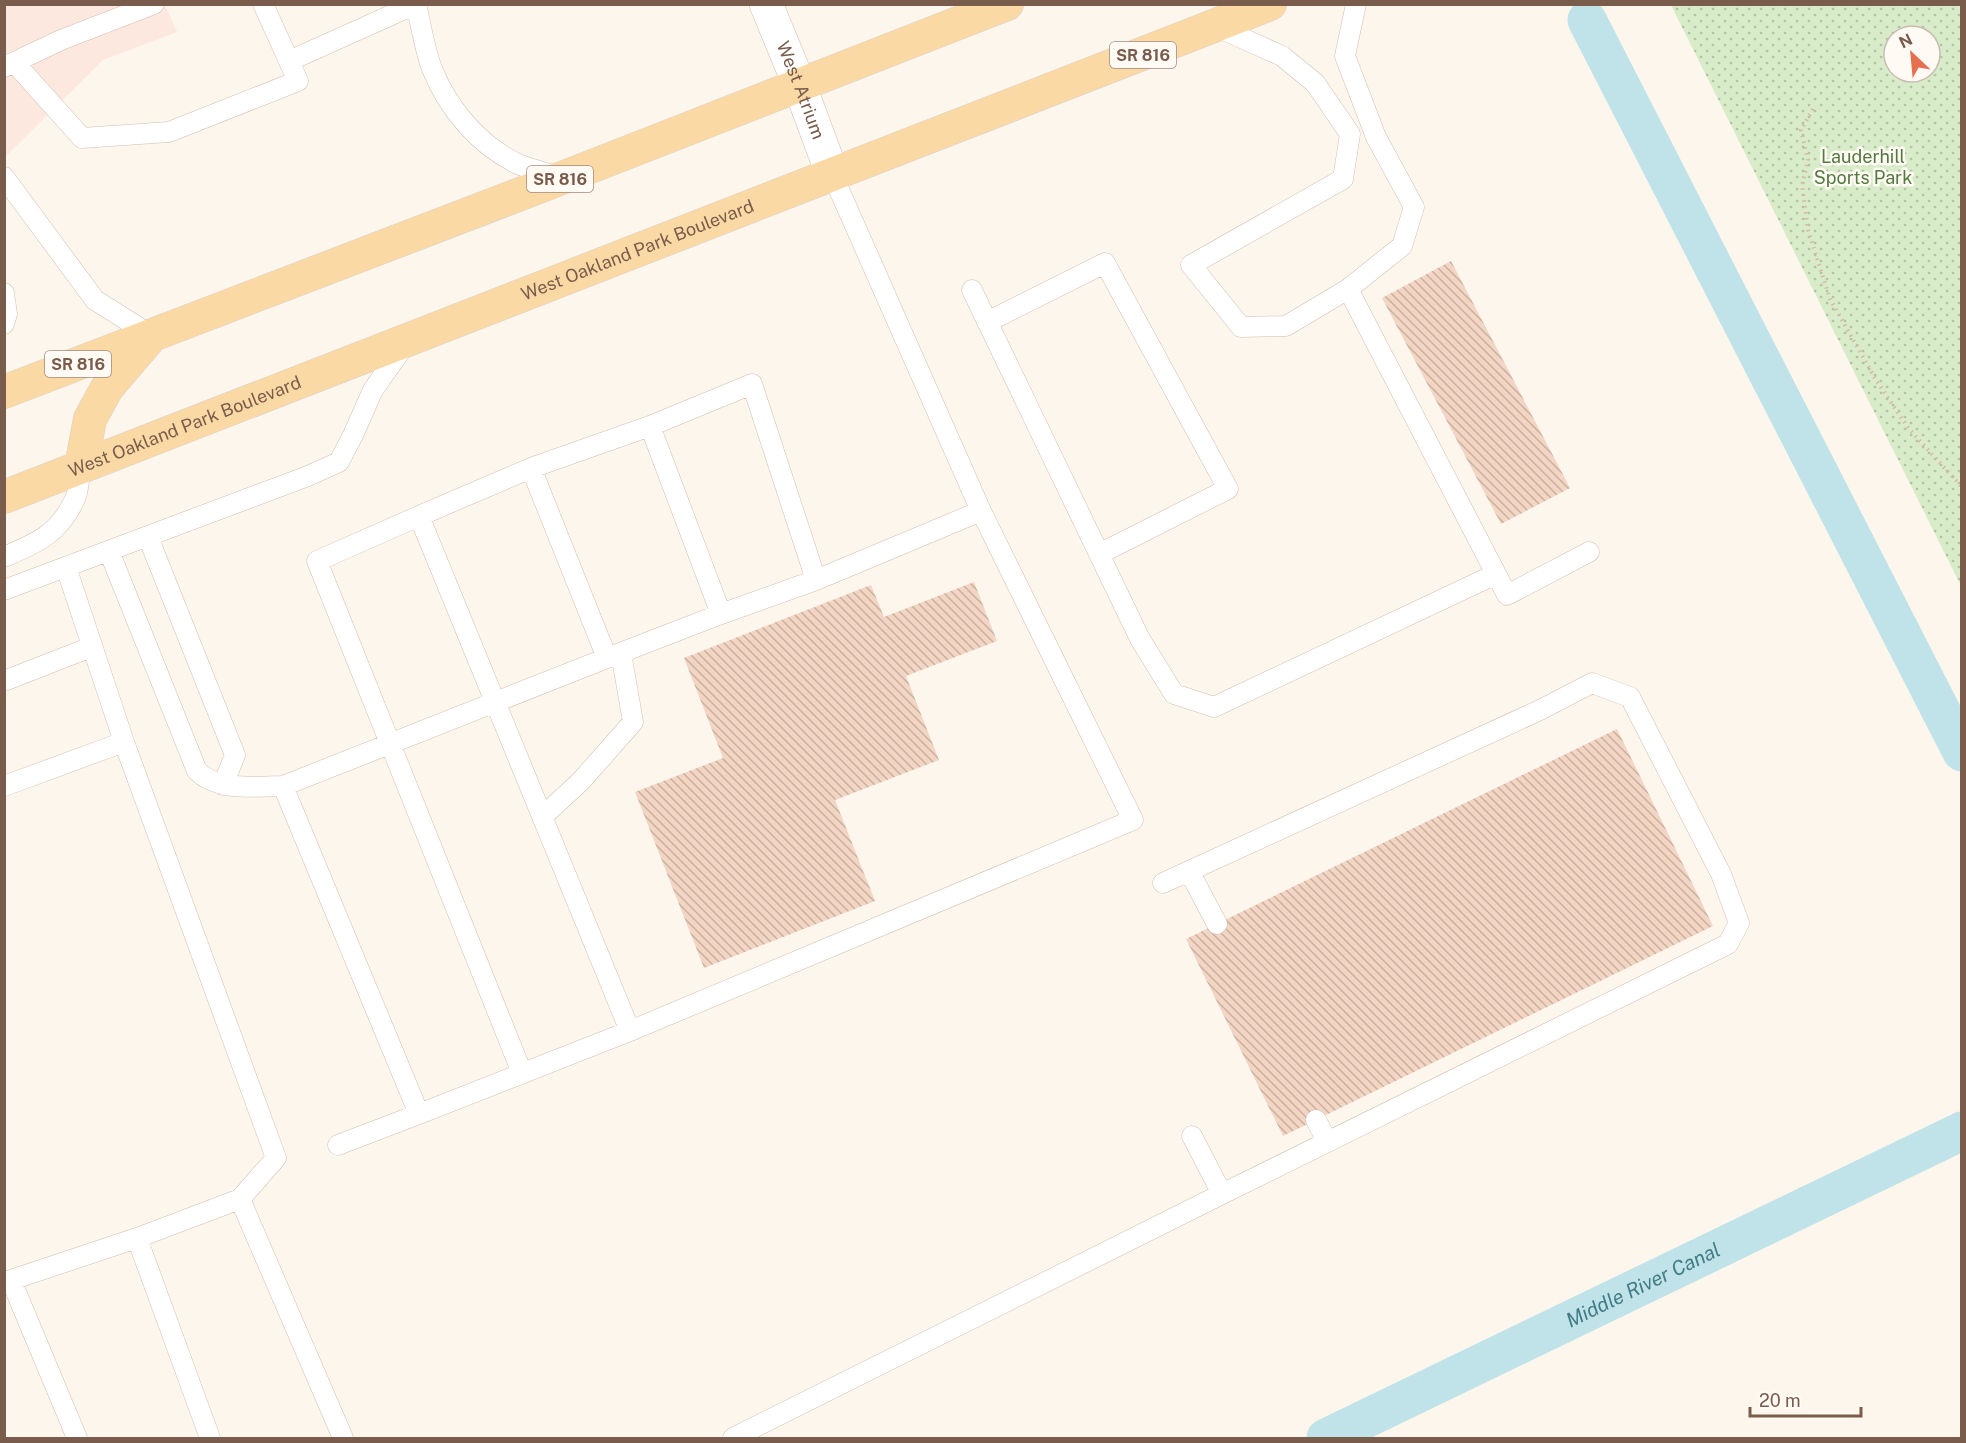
<svg xmlns="http://www.w3.org/2000/svg" width="1966" height="1443" viewBox="0 0 1966 1443" font-family="'Public Sans',sans-serif">
<defs>
<pattern id="park-dots" width="8" height="8" patternUnits="userSpaceOnUse" patternTransform="scale(1.5)"><rect width="8" height="8" fill="#d8ecc9"/><path d="M2 2h.1M6 6h.1" fill="none" stroke="#b4c2a5" stroke-width="1.8" stroke-linecap="round"/></pattern>
<pattern id="building-back-hatch" width="6" height="6" patternUnits="userSpaceOnUse" patternTransform="scale(1.5)"><rect width="6" height="6" fill="#f3d5c3"/><path d="M-1 5l2 2M0 0l6 6M5-1l2 2" fill="none" stroke="#cab0a1"/></pattern>
</defs>
<rect width="100%" height="100%" fill="#fdf6ec"/>
<path fill="#fde8e0" d="M 5,5 L 165,5 L 177,32 L 103,60 L 5,157 Z"/>
<path fill="url(#park-dots)" fill-rule="evenodd" d="M 1671,5 L 1961,5 L 1961,586 ZM 1894,36 L 1930,36 L 1930,72 L 1894,72 Z"/>
<g fill="none" stroke-linecap="round" stroke-linejoin="round">
<g stroke="#bfe3e8" stroke-width="39">
<path d="M 1587,20 L 1962,752"/>
<path id="s1" d="M 1326,1438 L 1962,1131"/>
</g>
</g>
<path fill="url(#building-back-hatch)" d="M 1451,261 L 1570,488 L 1501,524 L 1382,298 Z
M 974,582 L 997,641 L 906,676 L 939,760 L 835,800 L 875,901 L 704,968 L 635,792 L 723,758 L 684,658 L 871,585 L 884,617 Z
M 1617,729 L 1713,926 L 1283,1136 L 1186,939 Z"/>
<g fill="none" stroke-linecap="round" stroke-linejoin="round">
<g stroke="#d1beb0" stroke-width="21">
<path id="lane" d="M 416,4 C 421,24 425,53 433,71 C 449,110 480,146 518,164 C 532,170 548,173 562,178
M 1215,26 L 1282,56 L 1315,83 L 1350,134 L 1343,179 L 1191,265 L 1241,327 L 1286,326 L 1348,289 L 1402,246 L 1414,207 L 1376,137 L 1345,56 L 1356,4
M 289,61 L 416,4
M 14,62 L 82,138 L 169,132 L 298,81 L 263,4
M 4,67 L 61,40 L 154,4
M 4,177 L 95,300 L 152,336
M 1348,289 L 1507,595 L 1589,552
M 972,290 L 1140,639 L 1174,694 L 1214,707 L 1496,574
M 4,293 L 7,314 L 4,324
M 987,322 L 1105,263 L 1228,489 L 1099,554
M 650,426 L 752,384 L 816,580 L 721,614
M 419,516 L 531,468
M 148,537 L 235,755 L 223,785
M 109,551 L 197,771 C 219,792 255,786 283,786 L 419,1114 L 630,1031 L 419,516 L 317,561 L 522,1073
M 4,557 C 37,543 59,534 75,499 C 79,490 79,477 81,467
M 66,567 L 124,742 L 276,1158 L 240,1199
M 816,580 L 981,511 L 833,176
M 4,590 L 308,476 L 339,462 L 353,435 L 373,390 L 406,343
M 4,681 L 91,647
M 4,786 L 124,742
M 283,786 L 607,658 L 531,468 L 650,426 L 721,614 L 607,658
M 542,817 L 581,781 L 633,722 L 621,653
M 1189,871 L 1217,924
M 1163,883 L 1540,710 L 1592,683 L 1630,697 L 1721,874 L 1739,923 L 1728,944 L 1222,1194
M 630,1031 L 1133,820 L 981,511
M 1316,1120 L 1327,1141
M 338,1145 L 419,1114
M 137,1238 L 210,1438
M 11,1280 L 137,1238 L 240,1199 L 343,1438
M 4,1283 L 11,1280 L 77,1438
M 733,1438 L 1222,1194 L 1192,1136"/>
</g>
<g stroke="#d1beb0" stroke-width="34">
<g id="street">
<path id="s2" d="M 766,4 L 799,84 L 833,176"/>
</g>
</g>
<g stroke="#dad1cd" stroke-width="34">
<g id="primary">
<path d="M 4,392 L 562,178 L 1007,4"/>
<path d="M 81,467 L 90,419 L 107,388 L 148,340"/>
<path id="s3" d="M 4,497 L 1270,4"/>
</g>
</g>
<path stroke="#d9b8a5" stroke-width="4" stroke-dasharray="1.5 4.5" stroke-linecap="butt" d="M 1813,109 L 1801,130 L 1808,160 L 1802,185 L 1808,230 L 1830,299 L 1876,380 L 1909,429 L 1962,487"/>
<use href="#lane" stroke="#fff" stroke-width="20"/>
<use href="#street" stroke="#fff" stroke-width="33"/>
<use href="#primary" stroke="#fbd9a5" stroke-width="33"/>
</g>
<g text-anchor="middle" stroke-width="5" stroke-linejoin="round" paint-order="stroke">
<g fill="#fffaf3" stroke="#a28b7f" stroke-width="1.5">
<rect x="1110" y="42" width="66" height="26" rx="4.5"/>
<rect x="527" y="166" width="66" height="26" rx="4.5"/>
<rect x="45" y="351" width="66" height="26" rx="4.5"/>
</g>
<g font-size="16" font-weight="bold" fill="#7a5c4d">
<text x="1143" y="61">SR 816</text>
<text x="560" y="185">SR 816</text>
<text x="78" y="370">SR 816</text>
</g>
<g font-size="18" fill="#7a5c4d" stroke="#fffaf3">
<text dy="6" stroke="none"><textPath href="#s2" startOffset="93">West Atrium</textPath></text>
<text dy="6" stroke="none"><textPath href="#s3" startOffset="680">West Oakland Park Boulevard</textPath></text>
<text dy="6" stroke="none"><textPath href="#s3" startOffset="194">West Oakland Park Boulevard</textPath></text>
</g>
<g font-size="18" fill="#537a41" stroke="#fffaf3">
<text x="1863" y="163">Lauderhill<tspan x="1863" dy="21">Sports Park</tspan></text>
</g>
<g font-size="20" font-style="italic" fill="#437c86" stroke="#fffaf3">
<text dy="7" stroke="none"><textPath href="#s1" startOffset="352">Middle River Canal</textPath></text>
</g>
</g>
<rect width="1966" height="1443" fill="none" stroke="#7a5c4d" stroke-width="12"/>
<g transform="translate(1912 54) rotate(334)"><circle r="28" fill="#fffaf3" stroke="#cabbb1" stroke-width="1.5"/>
<path d="M0-4.5L10 22L0 15L-10 22Z" fill="#e76f51"/>
<text y="-9" font-size="16" font-weight="bold" text-anchor="middle" fill="#7a5c4d">N</text>
</g>
<path d="M1750 1407v9h111v-9" fill="none" stroke="#7a5c4d" stroke-width="3"/>
<text x="1759" y="1407" font-size="18" fill="#7a5c4d" stroke="#fffaf3" stroke-width="4.5" paint-order="stroke">20 m</text>
</svg>
